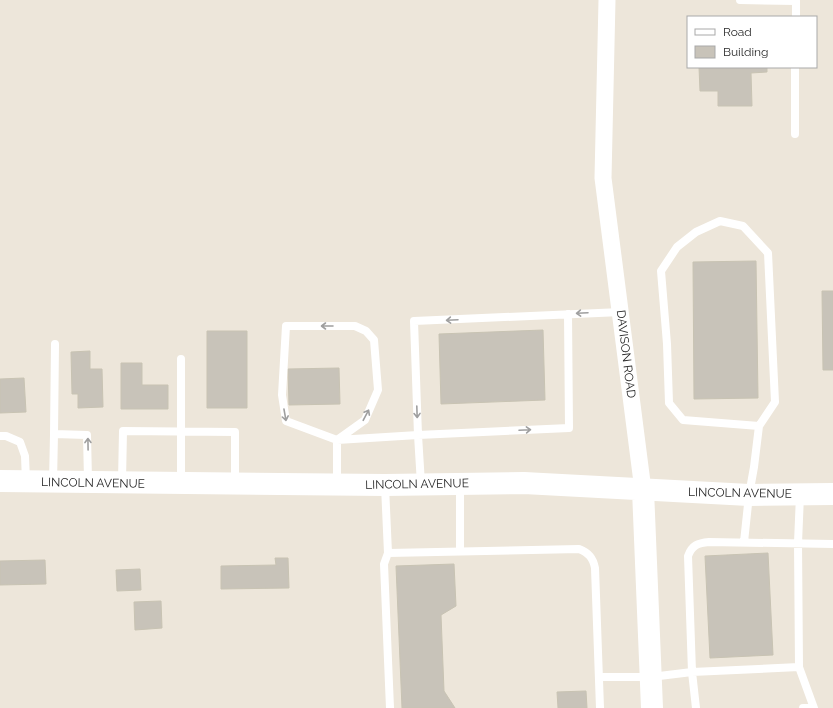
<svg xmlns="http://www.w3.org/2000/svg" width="833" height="708" viewBox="0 0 833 708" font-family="Raleway,sans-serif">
<rect width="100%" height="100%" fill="#ede6da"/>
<path fill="#c8c3b9" stroke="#c8c3b3" d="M 699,67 L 767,67 L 767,72 L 751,73 L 752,106 L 718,106 L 718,91 L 700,91 Z
M 756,261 L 758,398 L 694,399 L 693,262 Z
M 822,291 L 833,291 L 833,370 L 823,370 Z
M 543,330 L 545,400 L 441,404 L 439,334 Z
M 207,331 L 247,331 L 247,408 L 207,408 Z
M 90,351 L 90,369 L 102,369 L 103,407 L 78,408 L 78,394 L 72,394 L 71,352 Z
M 121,363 L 142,363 L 142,385 L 168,385 L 168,409 L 121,409 Z
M 339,368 L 340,404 L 289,405 L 288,369 Z
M 24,378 L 26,412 L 0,413 L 0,379 Z
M 768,553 L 773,655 L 710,658 L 705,556 Z
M 275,558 L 288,558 L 289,588 L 221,589 L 221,566 L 276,565 Z
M 45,560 L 46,584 L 0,585 L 0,561 Z
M 454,564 L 456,606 L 441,615 L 444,691 L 455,708 L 402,708 L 396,566 Z
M 140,569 L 141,590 L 117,591 L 116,570 Z
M 161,601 L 162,628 L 135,630 L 134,602 Z
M 586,691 L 587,708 L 558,708 L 557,692 Z"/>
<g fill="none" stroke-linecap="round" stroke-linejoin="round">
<path stroke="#fff" stroke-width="8" d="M 740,0 L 796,1 L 796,17
M 795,134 L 795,67
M 568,314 L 569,428 L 418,435 L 414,321 L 621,312
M 54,434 L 55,344
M 0,436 L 6,436 L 20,442 L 25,456 L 26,481
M 337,440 L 365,420 L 378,390 L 374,340 L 366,331 L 355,326 L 286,326 L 282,395 L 286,421 L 337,440 L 418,435 L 421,484
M 122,481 L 123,431 L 235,432 L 235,482
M 53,482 L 54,434 L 87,435 L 88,480
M 181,482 L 181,359
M 337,483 L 337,440
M 460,484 L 460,551
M 385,486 L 388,553 L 579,549 C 589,553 593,558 595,568 L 600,708
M 744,542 L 749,495 L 754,467 L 759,426 L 775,402 L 769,274 L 768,253 L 743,226 L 720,221 L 696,232 L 677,247 L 661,271 L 667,344 L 669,403 L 683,420 L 759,426
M 388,553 L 384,564 L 390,708
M 799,667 L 814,708 L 803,708
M 599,677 L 651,677 L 692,672 L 688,556 C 692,545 698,543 709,542 L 833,544
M 696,708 L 692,672 L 799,667 L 798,543 L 800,495"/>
<path stroke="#fff" stroke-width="17" d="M 607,0 L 603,178 L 643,490"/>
<path stroke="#fff" stroke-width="22" d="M 0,481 L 385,485 L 524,483 L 749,495 L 833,494
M 643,490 L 652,708"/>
</g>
<defs><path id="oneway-shaft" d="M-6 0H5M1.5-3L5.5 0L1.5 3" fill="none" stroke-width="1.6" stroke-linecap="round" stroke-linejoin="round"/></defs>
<g stroke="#9f9f9f">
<use href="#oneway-shaft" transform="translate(582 313) rotate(177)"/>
<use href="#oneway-shaft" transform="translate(452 320) rotate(177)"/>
<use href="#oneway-shaft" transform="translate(327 326) rotate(180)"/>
<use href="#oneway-shaft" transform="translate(417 412) rotate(88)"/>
<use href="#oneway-shaft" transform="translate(285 415) rotate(80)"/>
<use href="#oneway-shaft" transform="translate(366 415) rotate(-62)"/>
<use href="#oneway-shaft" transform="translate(525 430) rotate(-3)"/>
<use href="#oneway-shaft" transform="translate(88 444) rotate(-91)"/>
</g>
<g text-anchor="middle" stroke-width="3" stroke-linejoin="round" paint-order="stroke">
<g font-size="12" fill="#292929" stroke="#fff">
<text transform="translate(626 354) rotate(83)" y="4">DAVISON ROAD</text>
<text transform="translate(93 483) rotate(1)" y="4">LINCOLN AVENUE</text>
<text transform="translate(417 484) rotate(-1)" y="4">LINCOLN AVENUE</text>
<text transform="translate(740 493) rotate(1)" y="4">LINCOLN AVENUE</text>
</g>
</g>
<rect x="687" y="16" width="130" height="52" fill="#ffffff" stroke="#a9a9a9"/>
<rect x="695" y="29" width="20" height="6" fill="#ffffff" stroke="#a9a9a9"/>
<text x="723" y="36" font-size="12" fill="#292929">Road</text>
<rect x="695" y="46" width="20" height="12" fill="#c8c3b9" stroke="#a9a9a9"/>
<text x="723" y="56" font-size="12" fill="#292929">Building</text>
</svg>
